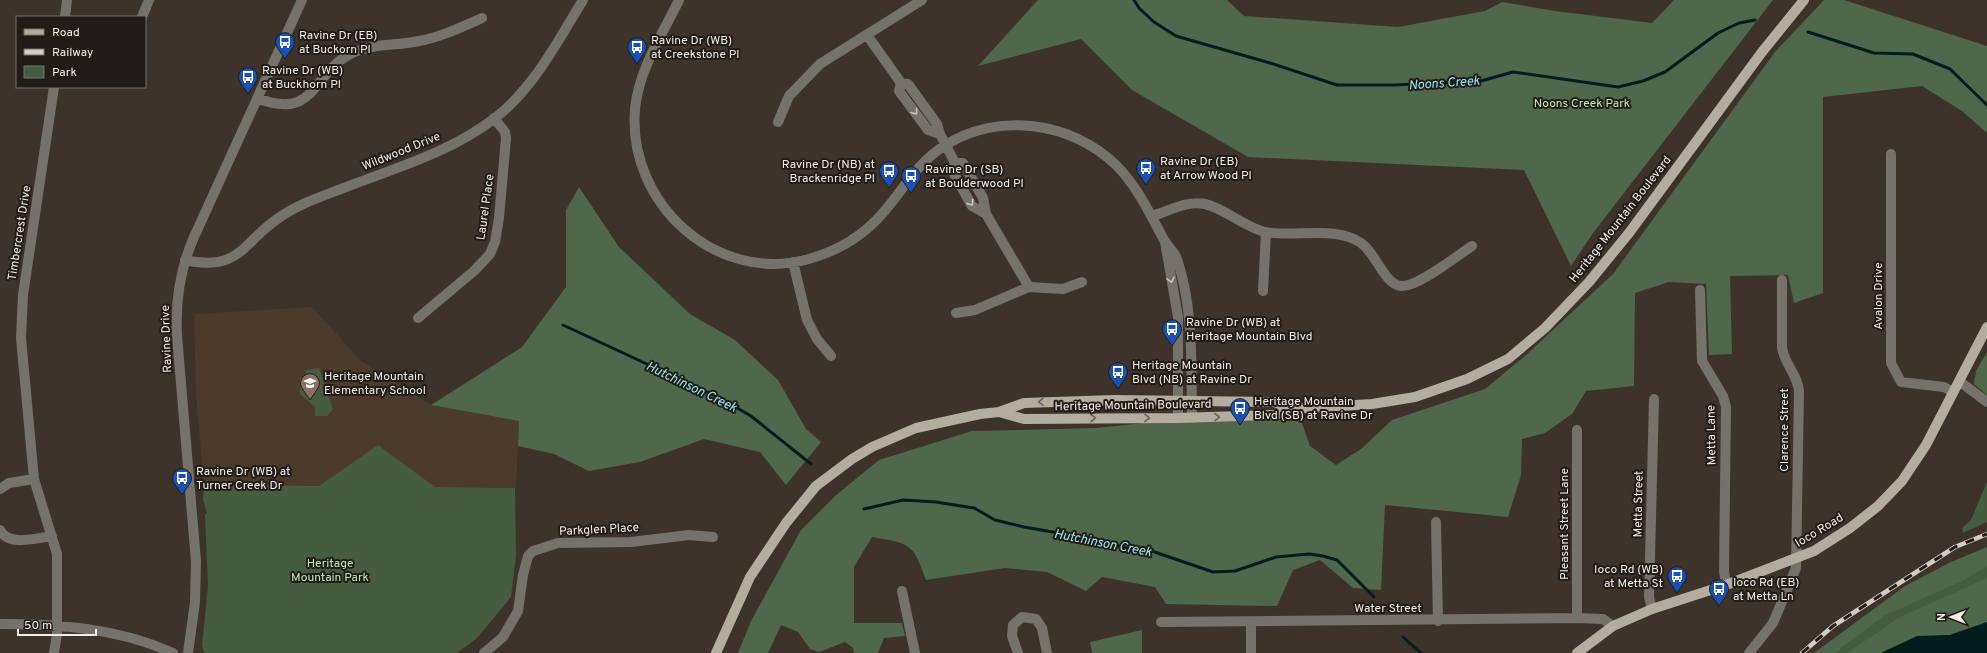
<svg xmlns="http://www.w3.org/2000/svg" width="1987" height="653" viewBox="0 0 1987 653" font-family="Overpass,sans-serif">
<rect width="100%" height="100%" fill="#3e332a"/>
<path fill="#4a3b2d" d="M 312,307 L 361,361 L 431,405 L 519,421 L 516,488 L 204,485 L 196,395 L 194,314 Z"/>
<path fill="#465c40" d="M 319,368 L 333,409 L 327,416 L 315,416 L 315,407 L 300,394 L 300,378 L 306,378 L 306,370 Z
M 378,445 L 435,487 L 515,488 L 516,556 L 511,597 L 477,638 L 457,653 L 204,653 L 202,645 L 208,586 L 205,514 L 207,514 L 203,499 L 204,485 L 319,486 Z
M 1987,482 L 1987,522 L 1963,533 L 1962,528 L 1971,520 Z
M 1987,558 L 1987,628 L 1968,628 L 1932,634 L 1907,653 L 1829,653 L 1876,615 Z"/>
<path fill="#4f674a" d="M 1038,0 L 1227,0 L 1244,16 L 1398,27 L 1485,11 L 1502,2 L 1555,11 L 1652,23 L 1674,0 L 1773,0 L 1593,233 L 1571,266 L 1524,170 L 1248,157 L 1132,90 L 1081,39 L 978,66 Z
M 1824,0 L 1844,0 L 1987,46 L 1987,133 L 1962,111 L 1922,86 L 1823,97 L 1823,293 L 1794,303 L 1788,275 L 1730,276 L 1732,354 L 1709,355 L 1706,284 L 1669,282 L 1635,293 L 1634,386 L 1586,391 L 1572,414 L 1545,433 L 1522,439 L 1521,475 L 1508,517 L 1385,505 L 1381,590 L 1353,588 L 1320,560 L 1293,570 L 1277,606 L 1166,604 L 1155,587 L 1102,577 L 1086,591 L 1047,572 L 1005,568 L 926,580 C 913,542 910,544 872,537 L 854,567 L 854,623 L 902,623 L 905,636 L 884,638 L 878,653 L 854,653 L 853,648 L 845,642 L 819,652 L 810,649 L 798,632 L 781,625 L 768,653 L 738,653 L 751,621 L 801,530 L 835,496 L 879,460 L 972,431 L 1096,428 L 1153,422 L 1301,420 L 1310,446 L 1336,465 L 1361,449 L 1392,420 L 1485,389 L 1526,355 L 1613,274 L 1775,52 Z
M 579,187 L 619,247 L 690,314 L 735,340 L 778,380 L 806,429 L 821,442 L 786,485 L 760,452 L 704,439 L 640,462 L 589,471 L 554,454 L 518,446 L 519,421 L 431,405 L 522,347 L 566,287 L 566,210 Z
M 1987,352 L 1987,395 L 1974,384 L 1976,371 Z
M 1987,547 L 1987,566 L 1962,581 L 1884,616 L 1842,647 L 1836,653 L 1814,653 L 1905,586 L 1951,562 Z
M 1987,578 L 1987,622 L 1950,635 L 1938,636 L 1889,648 L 1881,653 L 1847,653 L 1900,617 Z
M 1142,630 L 1142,653 L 1092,653 L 1090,642 Z"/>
<path fill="#031d1f" d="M 1987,622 L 1987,653 L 1881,653 L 1917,636 L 1950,635 Z"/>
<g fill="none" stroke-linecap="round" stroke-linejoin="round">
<path stroke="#031d1f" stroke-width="3" d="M 1134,0 L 1139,8 L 1154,22 L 1176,36 L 1270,63 L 1337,85 L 1395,85 L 1481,81 L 1513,72 L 1618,87 L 1643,81 L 1665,72 L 1718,33 L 1739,23 L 1755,20
M 1808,32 L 1874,53 L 1913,54 L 1950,69 L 1987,105
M 563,325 L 720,398 L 751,416 L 811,464
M 864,509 L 903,500 L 936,502 L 974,508 L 995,520 L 1024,527 L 1093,539 L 1126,548 L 1146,549 L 1213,572 L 1235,571 L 1276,557 L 1309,554 L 1323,556 L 1337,560 L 1374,597
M 1403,637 L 1421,653"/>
<path stroke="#75726c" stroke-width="10" d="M 679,0 C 662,35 639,69 635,109 C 627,203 716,285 809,259 C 837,251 862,237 882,214 C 903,190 917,163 944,146 C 997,112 1071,121 1116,165 C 1137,186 1149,212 1163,238 C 1167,246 1174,251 1177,259 C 1194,309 1191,365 1192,418
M 65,17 L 67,0
M 142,17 L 149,0
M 867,35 L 901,83 L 908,84 L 937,124 L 940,134 L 955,163
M 901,83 L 899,91 L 928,130 L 940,134
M 257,98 C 316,121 311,75 350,54 C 372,43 396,46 419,41 C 441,37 462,27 482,18
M 778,122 L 789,96 L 820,64 L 922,0
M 1891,154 L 1891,363 L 1901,382 L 1944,387 L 1953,392
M 955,163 L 963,163 L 983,198 L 986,214 L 1029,287
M 955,163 L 952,170 L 972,206 L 986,214
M 1152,216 C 1169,211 1187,200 1205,204 C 1224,208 1244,227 1265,232 C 1294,238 1336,225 1361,243 C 1376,253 1384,284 1401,286 C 1417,288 1458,255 1472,246
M 1165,242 L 1178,317 L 1178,418
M 185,260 C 241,272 241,243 280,217 C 299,204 320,197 341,189 C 392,169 450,153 495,118 C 534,88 557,42 583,0
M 793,262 L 807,320 L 817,339 L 831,356
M 1700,290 L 1702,361 L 1723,396 L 1726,407 L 1724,571 L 1726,585
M 1263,291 L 1266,232
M 956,313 L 975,310 L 1029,287 L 1063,289 L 1082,282
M 418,318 L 474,271 L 490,254 L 495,242 L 499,218 L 506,138 L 505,132 L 494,118
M 1959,381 L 1987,402
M 1577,430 L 1577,618
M 0,489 L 9,483 L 34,479
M 1436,522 L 1438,621
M 0,530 C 8,547 37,538 52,536
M 902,591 L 915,653
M 1652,609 L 1649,597 L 1654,399
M 1161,622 L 1577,618 L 1603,619 L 1613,626
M 1251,622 L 1251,653
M 0,624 C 59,624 118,628 173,653
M 54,653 L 57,634 L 57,554 L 34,479 L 21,338 L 23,295 L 54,87
M 188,653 L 195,602 L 196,561 L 177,336 C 175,301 180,269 194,237 L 302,0
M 484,653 L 503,637 L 518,611 L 523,575 L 528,556 L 533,551 L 558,543 L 631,542 L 689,535 L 713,537
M 1018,653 L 1012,636 L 1013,625 L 1022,617 L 1036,619 L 1042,628 L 1047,653
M 1749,653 L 1773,623 L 1796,568 L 1799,392 C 1798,375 1785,365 1782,348 L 1782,280"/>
<path stroke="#b3ada0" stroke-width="10" d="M 999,412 L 1024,419 L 1178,418 L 1275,415 L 1291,409 L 1372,404 L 1415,397 L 1467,379 L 1508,359 L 1545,328 L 1589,282 L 1629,233 L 1762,52 L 1804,0
M 716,653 L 750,577 L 786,523 L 816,486 L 852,459 L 872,447 L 916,428 L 980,414 L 999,412 L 1024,403 L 1115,400 L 1274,402 L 1291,409
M 1577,653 L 1613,626 L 1652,609 L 1726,585 L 1814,551 L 1850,528 L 1878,506 L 1902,481 L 1926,445 L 1987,327"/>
<g stroke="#d3cbc5" stroke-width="4.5">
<path id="rail" d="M 1802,653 L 1833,626 L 1955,547 L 1987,534"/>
</g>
<use href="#rail" stroke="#211c18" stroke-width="3" stroke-dasharray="9" stroke-linecap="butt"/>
</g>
<defs><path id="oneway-chevron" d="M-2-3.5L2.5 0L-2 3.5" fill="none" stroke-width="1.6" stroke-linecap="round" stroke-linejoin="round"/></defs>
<g stroke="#c8c2bc">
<use href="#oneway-chevron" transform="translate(915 112) rotate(53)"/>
<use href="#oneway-chevron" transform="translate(971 203) rotate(51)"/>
<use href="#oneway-chevron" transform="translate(1171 280) rotate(78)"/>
</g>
<g stroke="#6a645c">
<use href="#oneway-chevron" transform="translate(1041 402) rotate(178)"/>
<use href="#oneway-chevron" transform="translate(1217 417) rotate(-2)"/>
<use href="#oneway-chevron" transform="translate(1093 418) rotate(-1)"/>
<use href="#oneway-chevron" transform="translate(1147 418) rotate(1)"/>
</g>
<defs>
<g id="bus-pin" transform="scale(1)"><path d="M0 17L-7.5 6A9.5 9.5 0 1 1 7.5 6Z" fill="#1a4fb4" stroke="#211c18"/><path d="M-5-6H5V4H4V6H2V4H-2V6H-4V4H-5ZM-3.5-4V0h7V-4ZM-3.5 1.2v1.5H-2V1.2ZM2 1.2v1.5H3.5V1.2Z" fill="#fff"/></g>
<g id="school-pin" transform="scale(1)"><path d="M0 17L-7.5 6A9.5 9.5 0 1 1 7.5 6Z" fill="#8d6e63" stroke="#211c18"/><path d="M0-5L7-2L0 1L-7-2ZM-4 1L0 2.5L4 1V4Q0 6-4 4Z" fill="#fff"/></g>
</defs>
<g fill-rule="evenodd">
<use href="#bus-pin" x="285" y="42"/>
<use href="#bus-pin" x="637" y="47"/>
<use href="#bus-pin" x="248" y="77"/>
<use href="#bus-pin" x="1146" y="168"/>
<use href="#bus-pin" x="889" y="171"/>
<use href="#bus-pin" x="911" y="176"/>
<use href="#bus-pin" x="1172" y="329"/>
<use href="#bus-pin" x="1118" y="372"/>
<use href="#school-pin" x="310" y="383"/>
<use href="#bus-pin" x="1240" y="408"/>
<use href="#bus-pin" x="182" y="478"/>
<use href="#bus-pin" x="1677" y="576"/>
<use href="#bus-pin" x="1719" y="589"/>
</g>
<g text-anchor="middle" stroke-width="4" stroke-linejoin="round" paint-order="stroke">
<g font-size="12" fill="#f4ede7" stroke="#211c18" text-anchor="start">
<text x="299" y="39">Ravine Dr (EB)<tspan x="299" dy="14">at Buckorn Pl</tspan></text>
<text x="651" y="44">Ravine Dr (WB)<tspan x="651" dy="14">at Creekstone Pl</tspan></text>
<text x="262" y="74">Ravine Dr (WB)<tspan x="262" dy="14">at Buckhorn Pl</tspan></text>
<text x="1160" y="165">Ravine Dr (EB)<tspan x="1160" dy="14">at Arrow Wood Pl</tspan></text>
<text x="875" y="168" text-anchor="end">Ravine Dr (NB) at<tspan x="875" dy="14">Brackenridge Pl</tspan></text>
<text x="925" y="173">Ravine Dr (SB)<tspan x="925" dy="14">at Boulderwood Pl</tspan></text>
<text x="1186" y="326">Ravine Dr (WB) at<tspan x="1186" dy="14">Heritage Mountain Blvd</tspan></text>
<text x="1132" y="369">Heritage Mountain<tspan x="1132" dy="14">Blvd (NB) at Ravine Dr</tspan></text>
<text x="324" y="380">Heritage Mountain<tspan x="324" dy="14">Elementary School</tspan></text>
<text x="1254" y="405">Heritage Mountain<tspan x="1254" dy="14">Blvd (SB) at Ravine Dr</tspan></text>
<text x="196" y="475">Ravine Dr (WB) at<tspan x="196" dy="14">Turner Creek Dr</tspan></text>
<text x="1663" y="573" text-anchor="end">Ioco Rd (WB)<tspan x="1663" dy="14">at Metta St</tspan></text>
<text x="1733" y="586">Ioco Rd (EB)<tspan x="1733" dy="14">at Metta Ln</tspan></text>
</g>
<g font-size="12" fill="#bfe9b4" stroke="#211c18">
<text x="1582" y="107">Noons Creek Park</text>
<text x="330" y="567">Heritage<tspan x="330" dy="14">Mountain Park</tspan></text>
</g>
<g font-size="12" fill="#f4ede7" stroke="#211c18">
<text transform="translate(401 151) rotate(-22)" y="4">Wildwood Drive</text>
<text transform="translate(485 207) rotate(-82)" y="4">Laurel Place</text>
<text transform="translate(1620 219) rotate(-52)" y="4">Heritage Mountain Boulevard</text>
<text transform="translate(19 233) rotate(-81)" y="4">Timbercrest Drive</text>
<text transform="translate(1878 296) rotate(-90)" y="4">Avalon Drive</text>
<text transform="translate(166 339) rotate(-92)" y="4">Ravine Drive</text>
<text transform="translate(1133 405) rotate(-1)" y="4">Heritage Mountain Boulevard</text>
<text transform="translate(1784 430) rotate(-90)" y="4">Clarence Street</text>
<text transform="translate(1711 435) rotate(-91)" y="4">Metta Lane</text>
<text transform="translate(1638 504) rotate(-89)" y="4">Metta Street</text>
<text transform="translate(1564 524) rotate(-90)" y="4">Pleasant Street Lane</text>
<text transform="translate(599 529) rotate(-3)" y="4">Parkglen Place</text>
<text transform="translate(1819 530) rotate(-31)" y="4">Ioco Road</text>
<text x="1388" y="612">Water Street</text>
</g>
<g font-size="13" font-style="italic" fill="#95ebef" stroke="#211c18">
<text transform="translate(1444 82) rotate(-4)" y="5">Noons Creek</text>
<text transform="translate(692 386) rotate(26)" y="5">Hutchinson Creek</text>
<text transform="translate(1103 542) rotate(11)" y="5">Hutchinson Creek</text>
</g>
</g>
<rect x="16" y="16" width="130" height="72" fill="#211c18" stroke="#75706b"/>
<rect x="24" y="29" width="20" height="6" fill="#b3ada0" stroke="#75706b"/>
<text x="52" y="36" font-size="12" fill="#f4ede7">Road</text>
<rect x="24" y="49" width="20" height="6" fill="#d3cbc5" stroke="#75706b"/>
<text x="52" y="56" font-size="12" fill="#f4ede7">Railway</text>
<rect x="24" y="66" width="20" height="12" fill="#465c40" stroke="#75706b"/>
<text x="52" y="76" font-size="12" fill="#f4ede7">Park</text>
<g transform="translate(1951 617) rotate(270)" stroke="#211c18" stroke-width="3" paint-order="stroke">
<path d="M0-3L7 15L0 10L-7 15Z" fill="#f4ede7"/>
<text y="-6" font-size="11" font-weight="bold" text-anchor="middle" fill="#f4ede7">N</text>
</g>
<path d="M18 629v6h78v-6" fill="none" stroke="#f4ede7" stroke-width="2"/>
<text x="24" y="629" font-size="12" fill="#f4ede7" stroke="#211c18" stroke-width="3" paint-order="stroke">50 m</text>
</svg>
